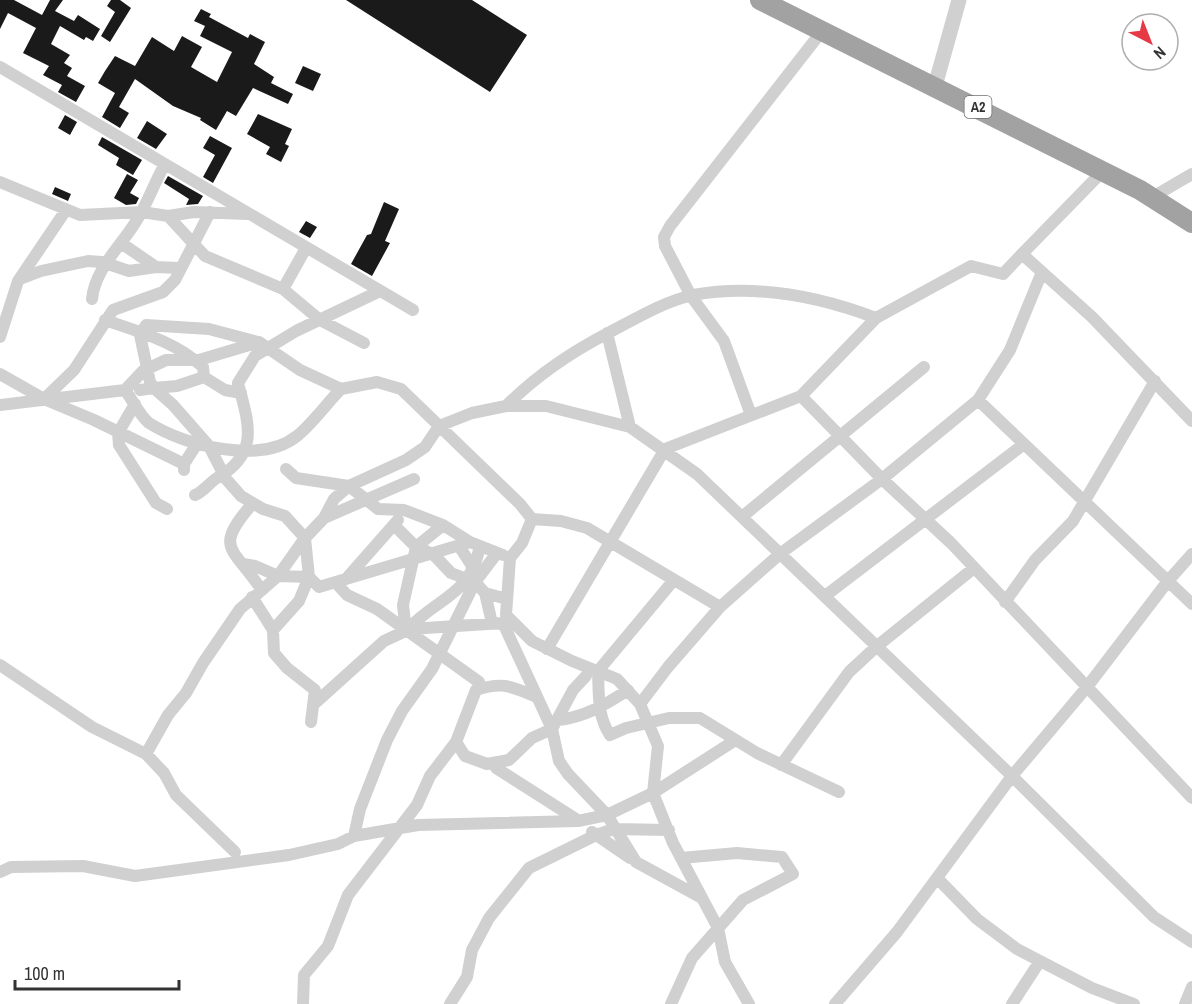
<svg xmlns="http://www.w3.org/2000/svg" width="1192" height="1004" viewBox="0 0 1192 1004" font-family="'Archivo Narrow',sans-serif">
<rect width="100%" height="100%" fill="#fff"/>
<path fill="#1a1a1a" d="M 0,0 L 14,0 L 42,15 L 50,0 L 63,0 L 55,11 L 74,21 L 78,15 L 100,29 L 93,41 L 86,37 L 84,40 L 60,26 L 51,44 L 70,55 L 64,63 L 72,68 L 67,76 L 85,86 L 76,102 L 58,92 L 62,85 L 43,75 L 49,66 L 23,53 L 36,28 L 8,13 L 0,29 Z
M 111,0 L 120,0 L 131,8 L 110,42 L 101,36 L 115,12 L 107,6 Z
M 346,0 L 472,0 L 527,35 L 490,92 Z
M 201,9 L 211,14 L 209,17 L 248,38 L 250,34 L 265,42 L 254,64 L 274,77 L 271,83 L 293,94 L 288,104 L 253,88 L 236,116 L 227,111 L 216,130 L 200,120 L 201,118 L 173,106 L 135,79 L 119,107 L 129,113 L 120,128 L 102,117 L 115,93 L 98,83 L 105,71 L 115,56 L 135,66 L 152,37 L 174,51 L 182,36 L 202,47 L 191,67 L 217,82 L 232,52 L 200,36 L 205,26 L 194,21 Z
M 303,66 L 321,74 L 313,91 L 295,83 Z
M 258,114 L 292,129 L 285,144 L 289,146 L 281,162 L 266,154 L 270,147 L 247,134 Z
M 65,115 L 77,122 L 70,135 L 58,128 Z
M 147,121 L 167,134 L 156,149 L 137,138 Z
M 210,136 L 232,148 L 213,183 L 203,177 L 215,155 L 203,148 Z
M 102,137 L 142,160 L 133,175 L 116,165 L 119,158 L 98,145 Z
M 127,174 L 138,180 L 130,193 L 139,198 L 136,204 L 126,205 L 114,198 Z
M 168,176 L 203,196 L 198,204 L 186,205 L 189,199 L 164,183 Z
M 55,187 L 71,194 L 68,201 L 52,194 Z
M 384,202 L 399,209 L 385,241 L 390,243 L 372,276 L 351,264 L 367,235 L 371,234 Z
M 306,221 L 317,227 L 310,238 L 299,232 Z"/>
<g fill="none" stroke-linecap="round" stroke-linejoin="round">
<path stroke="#d0d0d0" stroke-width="12" d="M 0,67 L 413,310
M 1102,172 L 1022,254 L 1092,317 L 1192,421
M 0,182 L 80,215 L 142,212 L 168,216 L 194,212 L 247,214
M 1151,198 L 1192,174
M 168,216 L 205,256 L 283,289 L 320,320 L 364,343
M 121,243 L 156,267
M 1022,254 L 1003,274 L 971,266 L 876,318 L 801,396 L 882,479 L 951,543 L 1192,798
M 20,279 L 41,271 L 88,261 L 102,262 L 129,271 L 156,267 L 179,268
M 283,289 L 306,248
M 92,299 C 95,269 120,247 135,223 C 147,205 154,183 165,164
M 105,320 C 140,332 176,342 203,367 L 204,377
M 607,333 L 630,427
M 0,337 L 18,281 L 66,210
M 0,374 L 44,399 L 94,420 L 184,464
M 125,390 C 132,399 140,416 149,423 C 185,446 261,465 297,436 C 313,423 326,404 341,389
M 140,390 L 154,388 L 173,405 L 209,446 L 226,479 L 241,496 L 263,509 L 285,516 L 305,538 L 309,577 L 299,601 L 273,630 L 252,597
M 241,393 L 225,390 L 204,377 L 177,386 L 154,388 L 150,382 L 140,335 L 146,325 L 209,329 L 258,342
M 44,399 L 74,370 L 113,310 L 163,292 L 175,280 L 210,212
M 978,400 L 1010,350 L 1042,272
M 135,404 L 118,433 L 119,445 L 156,503 L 167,509
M 0,405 L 125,390 L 143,371 L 166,360 L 199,360 L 259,342 L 300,370 L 341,389 L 377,382 L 401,389 L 520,504 L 532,519 L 522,543 L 510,558 L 506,615 L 532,641 L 572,661 L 617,679 L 640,704 L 658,746 L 653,793 L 673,843 L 718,928 L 725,962 L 749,1004
M 506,406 C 537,375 571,352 610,332 C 635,319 665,301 693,295 C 755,284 818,296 876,318
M 751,415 L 724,341 L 691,296 L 665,246 L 664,237 L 670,226 L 822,31
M 286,469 L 296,478 L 349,486 L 378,509 L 404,510 L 443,525 L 470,542 L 503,555
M 184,470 L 184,464 L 198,442
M 195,495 C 204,491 209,483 217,478 C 261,453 248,422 238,383 L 255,356 L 296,331 L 380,291
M 253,503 C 213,549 232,546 261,589
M 743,516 L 924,367
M 324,518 L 414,479
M 532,519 L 561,521 L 587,528 L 720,607
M 394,525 L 416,547 L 433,554 L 451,573 L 475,582 L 485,593 L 507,599
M 459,546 L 474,569
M 243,564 L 255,566 L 278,576 L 309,577 L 319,587 L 470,542
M 346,579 L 398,520
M 673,581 L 598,671 C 599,693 597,716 610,735 L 626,728 L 669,718 L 700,718 L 757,753 L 839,792
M 336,583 L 347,595 L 377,609 L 479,682
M 485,593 L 492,623
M 825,596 L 1024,444
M 1005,602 L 1035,560 L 1073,521 L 1155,381
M 273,630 L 274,653 L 287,668 L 315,690 L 311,722
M 406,631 L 403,605 L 416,547 L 443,525
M 406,631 C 437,597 470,597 480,546
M 547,649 L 665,449 L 801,396
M 0,665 L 92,727 L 146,754 L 164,773 L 176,795 L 235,852
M 640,704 L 668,667 L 720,607 L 781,553 L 882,479 L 978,400 L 1192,604
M 313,705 L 384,641 L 410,629 L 503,623 L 552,729 L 559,761 L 568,774 L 607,815 L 636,862 L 700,897
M 558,720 C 585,717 605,705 628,690
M 456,742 L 465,756 L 487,764 L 509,760 L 532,738 L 552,729 L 573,690 L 586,676
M 146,754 L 168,715 L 186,693 L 203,663 L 240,609 L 278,576 L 305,538 L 324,518 L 334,499 L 349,486 L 406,460 L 425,447 L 439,426 L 472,413 L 506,406 L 546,406 L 630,427 L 697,474 L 1012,776 L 1154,917 L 1192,942
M 781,765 L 849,672 L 876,647 L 974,568
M 496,768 L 576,819
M 592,832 L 630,858
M 354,836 L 360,809 L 387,740 L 402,711 L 432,669 L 475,582 L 497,553
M 0,872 L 11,867 L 83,866 L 135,876 L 289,855 L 338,844 L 354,836 L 418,825 L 578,821 L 607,815 L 653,793 L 734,741
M 937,878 L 977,919 L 1017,949 L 1092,988 L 1134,1004
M 303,1004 L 304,975 L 328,946 L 348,895 L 417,805 L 430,776 L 456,742 L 476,690 C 504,681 512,687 537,697
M 450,1004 L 467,977 L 472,950 L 489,918 L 529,868 L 596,835 L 614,829 L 669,830
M 671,1004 L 692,958 L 743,900 L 793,874 L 782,857 L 737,853 L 681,858
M 835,1004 L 897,932 L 1012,776 L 1087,687 L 1168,581 L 1192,554
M 1012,1004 L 1040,961
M 1185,1004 L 1192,987"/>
<path stroke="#d0d0d0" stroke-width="15" d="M 935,86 L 959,0"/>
<path stroke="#a2a2a2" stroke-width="20" d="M 760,0 L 1140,190 L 1192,223"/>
</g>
<g text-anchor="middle" stroke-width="6" stroke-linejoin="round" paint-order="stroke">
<rect fill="#fff" stroke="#707070" stroke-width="1.5" x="964.5" y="96" width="27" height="22" rx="4.5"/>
<g font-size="14" font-weight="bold" fill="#333">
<text x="978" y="112">A2</text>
</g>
</g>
<g transform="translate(1150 42) rotate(138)"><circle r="28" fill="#ffffff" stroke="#adadad" stroke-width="1.5"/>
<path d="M0-4.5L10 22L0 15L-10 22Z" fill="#e63946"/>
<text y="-9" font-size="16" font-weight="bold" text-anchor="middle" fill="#333333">N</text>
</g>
<path d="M15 980v9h164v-9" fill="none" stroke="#333333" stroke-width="3"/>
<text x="24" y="980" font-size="18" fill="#333333" stroke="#ffffff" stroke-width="4.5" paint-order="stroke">100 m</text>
</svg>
